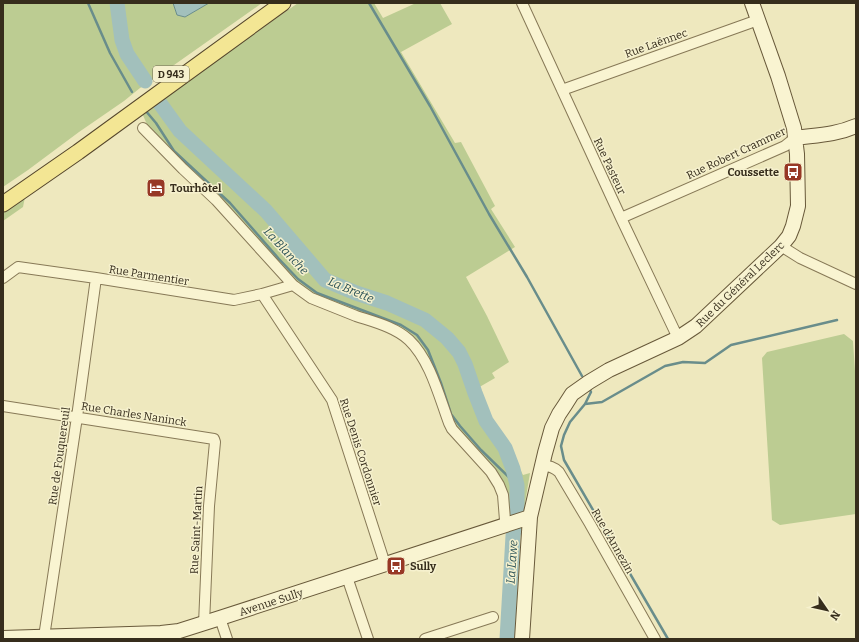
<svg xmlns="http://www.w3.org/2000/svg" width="859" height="642" viewBox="0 0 859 642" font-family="Bitter,serif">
<rect width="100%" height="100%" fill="#eee8be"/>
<path fill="#bccc92" d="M 3,3 L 173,3 L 177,15 L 185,17 L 209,3 L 262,3 L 157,77 L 140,88 L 124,101 L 79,132 L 28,170 L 3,187 Z
M 298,3 L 374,3 L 383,18 L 416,3 L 440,3 L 452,24 L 401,52 L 455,143 L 461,142 L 495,206 L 491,209 L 515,247 L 466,277 L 487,316 L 509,362 L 492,373 L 495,378 L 476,389 L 479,398 L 493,429 L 509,453 L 508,454 L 513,461 L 516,461 L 523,475 L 530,473 L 524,509 L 509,511 L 509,495 L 501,477 L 454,428 L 415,342 L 302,289 L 149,129 L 142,113 Z
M 25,197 L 23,207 L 3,221 L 3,212 Z
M 844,334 L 853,341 L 856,386 L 856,514 L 780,525 L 772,520 L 762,358 L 767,352 Z"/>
<path fill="#a2c0bc" stroke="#698d8b" d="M 173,3 L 209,3 L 185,17 L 177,15 Z"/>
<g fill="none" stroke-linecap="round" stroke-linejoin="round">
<path stroke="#698d8b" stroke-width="2.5" d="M 88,3 L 110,53 L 132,92
M 369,3 L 430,106 L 489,214 L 527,277 L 582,376
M 145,110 L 156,123 L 174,151 L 230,203 L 279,259 L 298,279 L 317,293 L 401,325 L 417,335 L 428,350 L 441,383 L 451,414 L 460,426 L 481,450 L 517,485
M 589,388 L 591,392 L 585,404 L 570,422 L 564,435 L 561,446 L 564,460 L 668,639
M 585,404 L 602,402 L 665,366 L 683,362 L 705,363 L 731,345 L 837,320"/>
<path stroke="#a2c0bc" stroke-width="15" d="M 117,3 L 122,40 L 127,54 L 145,81
M 159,102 L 180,131 L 266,211 L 325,280 L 356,293 L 387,303 L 425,320 L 447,338 L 459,352 L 465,364 L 475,393 L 486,421 L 505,448 L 513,469 L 517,485 L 517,512 L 513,536 L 507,639"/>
<g stroke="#877957" stroke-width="12">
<path id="street" d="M 523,3 L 522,3 L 621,218 L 678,338
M 562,90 L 758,20
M 143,128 L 183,169 L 216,200 L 293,285 L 311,298 C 326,304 341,310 356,316 C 374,322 395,327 409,340 C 430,360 439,396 449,423 L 452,429 L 491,472 L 499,485 L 503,495 L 505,520 L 505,526
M 621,218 L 785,146 L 795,138
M 781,246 L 800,258 L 856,284
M 3,278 L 18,267 L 96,278 L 234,300 L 262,294 L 293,285
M 262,294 L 332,400 L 385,564
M 3,406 L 214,439 L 215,442 L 209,506 L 204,624
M 542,465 C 549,466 554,467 559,472 L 590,524 L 655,639
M 347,577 L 368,639
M 220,618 L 227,639
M 44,637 L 77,417 L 96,278
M 425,639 L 493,617"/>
</g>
<g stroke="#68593a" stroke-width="16">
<path id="secondary" d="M 795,138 C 817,135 835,135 856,126
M 3,638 L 161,633 L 179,631 L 220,618 L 530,517
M 522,639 L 530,517 L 545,453 L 552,428 L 559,414 L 565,405 L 572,394 L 589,382 L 609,370 L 678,338 L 696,326 L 781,246 L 789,236 L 793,226 L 798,206 L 797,154 L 795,138 L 794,128 L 778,76 L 752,3"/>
</g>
<g stroke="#54452b" stroke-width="17">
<path id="primary" d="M 3,204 L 78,152 L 283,3"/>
</g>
<use href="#street" stroke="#f9f4d1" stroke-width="10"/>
<use href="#secondary" stroke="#f9f4d1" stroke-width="14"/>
<use href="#primary" stroke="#f3e694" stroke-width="15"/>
</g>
<defs>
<g id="bus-square" transform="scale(1)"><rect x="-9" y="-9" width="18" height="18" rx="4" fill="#973826" stroke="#f6f1ce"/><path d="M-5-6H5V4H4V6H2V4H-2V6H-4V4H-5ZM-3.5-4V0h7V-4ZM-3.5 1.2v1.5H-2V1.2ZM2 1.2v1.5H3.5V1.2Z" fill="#fff"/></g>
<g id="hotel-square" transform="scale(1)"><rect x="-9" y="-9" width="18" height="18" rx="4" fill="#973826" stroke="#f6f1ce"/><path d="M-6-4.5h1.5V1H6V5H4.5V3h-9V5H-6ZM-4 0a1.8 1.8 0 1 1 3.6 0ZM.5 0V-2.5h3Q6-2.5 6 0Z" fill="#fff"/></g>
</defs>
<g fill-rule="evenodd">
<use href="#bus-square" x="793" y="172"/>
<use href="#hotel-square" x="156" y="188"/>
<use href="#bus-square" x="396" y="566"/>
</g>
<g text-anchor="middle" stroke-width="3" stroke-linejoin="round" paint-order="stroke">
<rect fill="#f6f1ce" stroke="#706851" stroke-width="1" x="153" y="66" width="36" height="16" rx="3"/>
<g font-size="10" font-weight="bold" fill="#362d1c">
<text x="171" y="78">D 943</text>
</g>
<g font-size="11" fill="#362d1c" stroke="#f6f1ce">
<text transform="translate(656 43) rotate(-20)" y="4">Rue Laënnec</text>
<text transform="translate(736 153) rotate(-25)" y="4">Rue Robert Crammer</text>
<text transform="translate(610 166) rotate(65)" y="4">Rue Pasteur</text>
<text transform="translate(149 275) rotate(9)" y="4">Rue Parmentier</text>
<text transform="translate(740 284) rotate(-44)" y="4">Rue du Général Leclerc</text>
<text transform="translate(134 414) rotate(9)" y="4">Rue Charles Naninck</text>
<text transform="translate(361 452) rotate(72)" y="4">Rue Denis Cordonnier</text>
<text transform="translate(59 456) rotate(-82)" y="4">Rue de Fouquereuil</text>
<text transform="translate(196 530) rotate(-87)" y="4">Rue Saint-Martin</text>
<text transform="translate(613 541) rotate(60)" y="4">Rue d'Annezin</text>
<text transform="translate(271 602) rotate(-18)" y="4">Avenue Sully</text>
</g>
<g font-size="11" font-weight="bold" fill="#362d1c" stroke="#f6f1ce" text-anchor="start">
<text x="779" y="176" text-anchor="end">Coussette</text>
<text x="170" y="192">Tourhôtel</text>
<text x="410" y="570">Sully</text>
</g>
<g font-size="12" font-style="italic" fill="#2a5156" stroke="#f6f1ce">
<text transform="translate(286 251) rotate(47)" y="4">La Blanche</text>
<text transform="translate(351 290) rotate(23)" y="4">La Brette</text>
<text transform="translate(512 562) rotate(-86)" y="4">La Lawe</text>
</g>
</g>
<rect width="859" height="642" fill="none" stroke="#362d1c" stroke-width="8"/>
<g transform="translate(827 610) rotate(124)" stroke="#f6f1ce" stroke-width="3" paint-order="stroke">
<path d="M0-3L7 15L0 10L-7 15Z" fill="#362d1c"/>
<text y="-6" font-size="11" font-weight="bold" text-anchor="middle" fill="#362d1c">N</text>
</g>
</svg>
